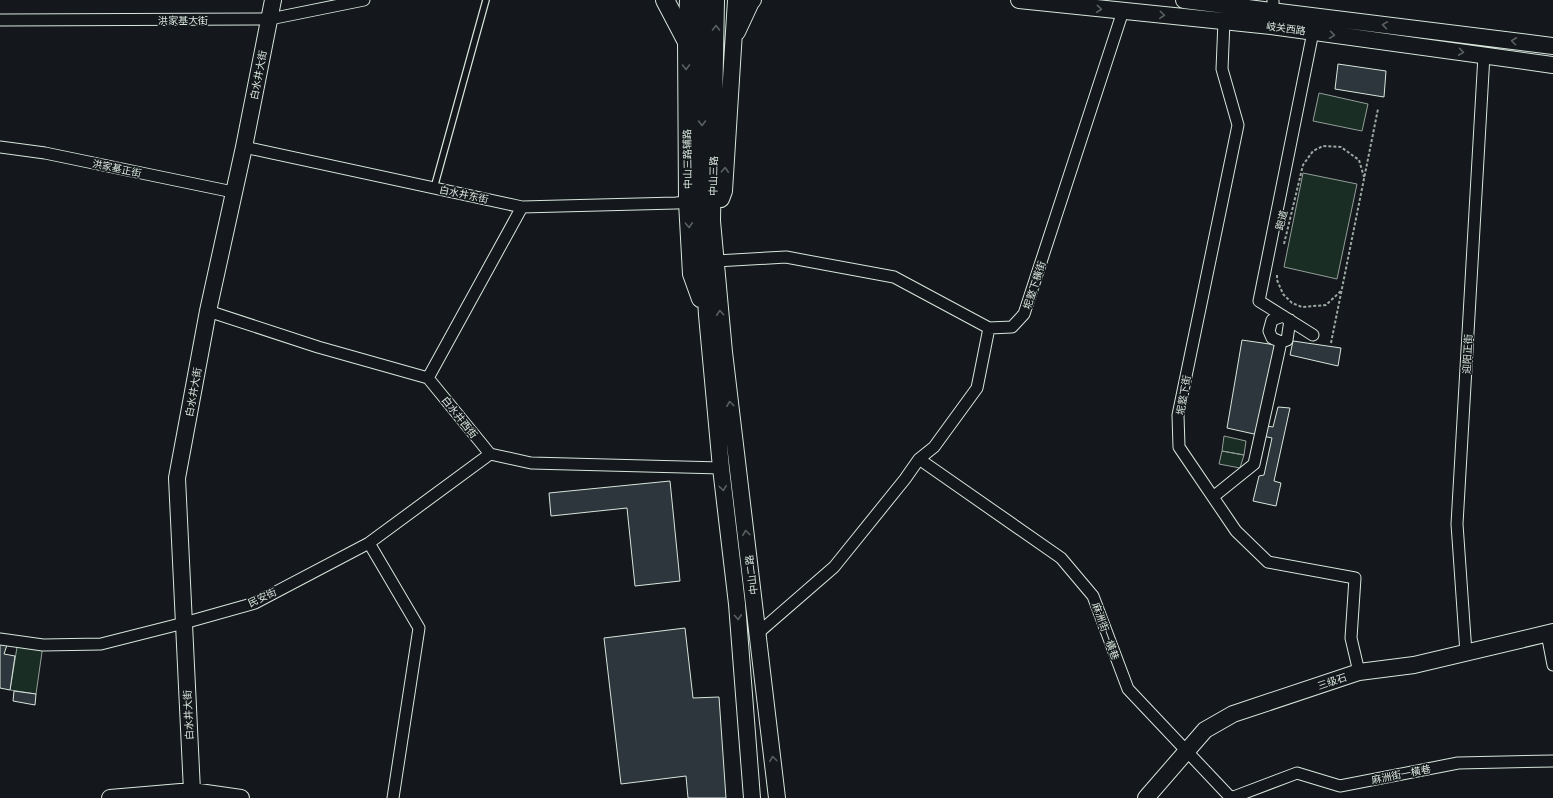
<svg xmlns="http://www.w3.org/2000/svg" width="1553" height="798" viewBox="0 0 1553 798" font-family="'Fira Sans','Noto Sans SC',sans-serif">
<rect width="100%" height="100%" fill="#14181c"/>
<path fill="#1a2d24" stroke="#939e99" d="M 1319,93 L 1368,104 L 1362,131 L 1313,121 Z
M 1303,173 L 1357,184 L 1337,279 L 1284,267 Z
M 1224,436 L 1246,441 L 1244,455 L 1222,451 Z
M 1222,451 L 1244,455 L 1240,468 L 1219,464 Z
M 18,641 L 43,645 L 36,694 L 10,690 Z"/>
<path fill="#2c363c" stroke="#d8e6dc" d="M 1338,64 L 1386,71 L 1384,97 L 1335,89 Z
M 1242,340 L 1276,345 L 1260,425 L 1273,427 L 1278,407 L 1290,408 L 1274,481 L 1281,483 L 1276,506 L 1253,501 L 1259,476 L 1264,475 L 1272,438 L 1227,428 Z
M 1293,341 L 1341,348 L 1338,366 L 1290,355 Z
M 670,481 L 680,581 L 635,586 L 627,508 L 551,516 L 549,493 Z
M 685,628 L 693,698 L 719,697 L 726,798 L 688,798 L 686,776 L 621,784 L 604,638 Z
M 0,644 L 7,645 L 4,654 L 15,656 L 10,690 L 0,688 Z
M 14,691 L 36,694 L 35,705 L 13,701 Z"/>
<g fill="none" stroke-linecap="round" stroke-linejoin="round">
<g stroke="#d8e6dc" stroke-width="8">
<path id="lane" d="M 434,188 L 486,0"/>
</g>
<g stroke="#d8e6dc" stroke-width="13">
<path id="street" d="M 1273,0 L 1273,10
M 0,20 L 270,19 L 364,0
M 1224,21 L 1222,69 L 1238,125 L 1178,415 L 1179,447 L 1236,531 L 1268,562 L 1355,578 L 1351,638 L 1359,672
M 0,147 L 45,153 L 233,192
M 244,147 L 522,207 L 676,203 L 687,202
M 716,261 L 786,257 L 894,277 L 989,328 L 1012,327 L 1024,314 L 1123,11
M 208,311 L 318,347 L 428,378 L 490,454 L 531,463 L 721,468
M 1283,316 L 1272,320 L 1269,331 L 1272,338 L 1281,342 L 1287,340 L 1290,320
M 1313,335 L 1259,301 L 1313,32
M 428,378 L 522,207
M 919,459 L 1061,558 L 1093,596 L 1128,689 L 1231,798
M 1213,497 L 1254,464 L 1281,342
M 369,543 L 419,628 L 393,798
M 758,633 L 834,567 L 905,479 L 919,459 L 934,447 L 977,388 L 989,328
M 1547,634 L 1553,665
M 0,639 L 43,645 L 101,644 L 184,623 L 255,603 L 369,543 L 490,454
M 1466,653 L 1457,524 L 1484,55
M 1231,798 L 1297,773 L 1340,786 L 1458,763 L 1553,761"/>
</g>
<g stroke="#d8e6dc" stroke-width="18">
<path id="secondary" d="M 688,0 L 686,40 L 687,202 L 691,274 L 700,299
M 702,0 L 701,221 L 707,315 L 721,468 L 737,604 L 752,798
M 716,0 L 712,221 L 724,352 L 777,798
M 1019,0 L 1271,26 L 1553,65
M 1184,0 L 1553,46
M 737,32 L 751,2 L 753,0
M 721,199 L 724,191 L 736,0
M 192,791 L 177,478 L 208,311 L 244,147 L 273,0
M 110,798 L 192,791 L 241,798
M 1146,798 L 1205,730 L 1233,714 L 1359,672 L 1414,665 L 1553,632"/>
</g>
<g stroke="#d8e6dc" stroke-width="20">
<path id="primary" d="M 665,0 L 686,40"/>
</g>
<path stroke="#9da8a2" stroke-width="2" stroke-dasharray="3 2" stroke-linecap="butt" d="M 1284,244 L 1303,165 L 1313,151 L 1323,146 L 1341,147 L 1359,160 L 1364,177
M 1277,275 L 1277,280 L 1283,294 L 1292,303 L 1302,307 L 1326,305 L 1342,290
M 1331,343 L 1378,109"/>
<use href="#lane" stroke="#14181c" stroke-width="5.5"/>
<use href="#street" stroke="#14181c" stroke-width="11"/>
<use href="#secondary" stroke="#14181c" stroke-width="16"/>
<use href="#primary" stroke="#14181c" stroke-width="18"/>
</g>
<defs><path id="oneway-chevron" d="M-2-3.5L2.5 0L-2 3.5" fill="none" stroke-width="1.6" stroke-linecap="round" stroke-linejoin="round"/></defs>
<g stroke="#59605f">
<use href="#oneway-chevron" transform="translate(1099 9) rotate(6)"/>
<use href="#oneway-chevron" transform="translate(1162 15) rotate(5)"/>
<use href="#oneway-chevron" transform="translate(1385 25) rotate(-172)"/>
<use href="#oneway-chevron" transform="translate(716 28) rotate(-89)"/>
<use href="#oneway-chevron" transform="translate(1332 35) rotate(8)"/>
<use href="#oneway-chevron" transform="translate(1514 41) rotate(-173)"/>
<use href="#oneway-chevron" transform="translate(1461 52) rotate(8)"/>
<use href="#oneway-chevron" transform="translate(686 67) rotate(89)"/>
<use href="#oneway-chevron" transform="translate(702 123) rotate(90)"/>
<use href="#oneway-chevron" transform="translate(725 170) rotate(-87)"/>
<use href="#oneway-chevron" transform="translate(689 225) rotate(87)"/>
<use href="#oneway-chevron" transform="translate(720 313) rotate(-95)"/>
<use href="#oneway-chevron" transform="translate(730 404) rotate(-97)"/>
<use href="#oneway-chevron" transform="translate(723 488) rotate(83)"/>
<use href="#oneway-chevron" transform="translate(746 533) rotate(-97)"/>
<use href="#oneway-chevron" transform="translate(738 617) rotate(86)"/>
<use href="#oneway-chevron" transform="translate(773 759) rotate(-97)"/>
</g>
<g text-anchor="middle" stroke-width="3" stroke-linejoin="round" paint-order="stroke">
<g font-size="10" fill="#d8e6dc" stroke="#14181c">
<text x="183" y="24">洪家基大街</text>
<text transform="translate(1286 28) rotate(8)" y="4">岐关西路</text>
<text transform="translate(258 75) rotate(-79)" y="4">白水井大街</text>
<text transform="translate(687 159) rotate(-91)" y="4">中山三路辅路</text>
<text transform="translate(117 168) rotate(12)" y="4">洪家基正街</text>
<text transform="translate(713 176) rotate(-89)" y="4">中山三路</text>
<text transform="translate(464 194) rotate(12)" y="4">白水井东街</text>
<text transform="translate(1281 220) rotate(-76)" y="4">跑道</text>
<text transform="translate(1034 285) rotate(-72)" y="4">坭墪下橫街</text>
<text transform="translate(1467 354) rotate(-87)" y="4">迎阳正街</text>
<text transform="translate(193 392) rotate(-80)" y="4">白水井大街</text>
<text transform="translate(1183 395) rotate(-80)" y="4">坭墪下街</text>
<text transform="translate(460 417) rotate(51)" y="4">白水井西街</text>
<text transform="translate(751 575) rotate(-97)" y="4">中山二路</text>
<text transform="translate(262 597) rotate(-25)" y="4">民安街</text>
<text transform="translate(1106 631) rotate(70)" y="4">麻洲街一橫巷</text>
<text transform="translate(1332 681) rotate(-19)" y="4">三级石</text>
<text transform="translate(188 715) rotate(-93)" y="4">白水井大街</text>
<text transform="translate(1401 774) rotate(-11)" y="4">麻洲街一橫巷</text>
</g>
</g>
</svg>
